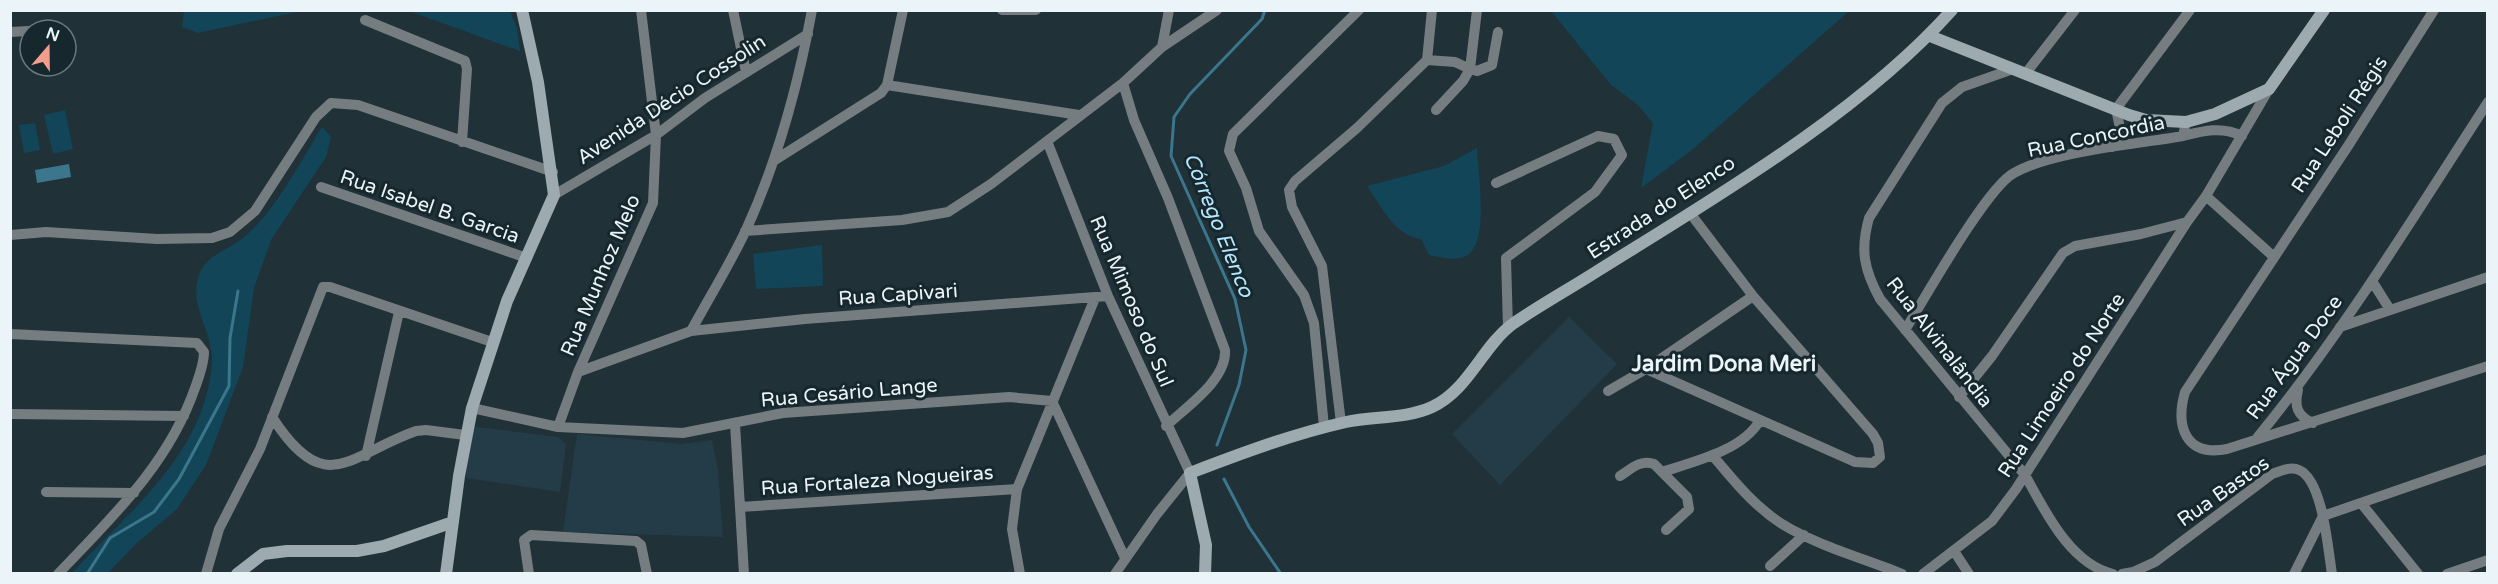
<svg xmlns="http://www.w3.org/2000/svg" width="2498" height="584" viewBox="0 0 2498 584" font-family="'Varela Round',sans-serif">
<rect width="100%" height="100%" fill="#203138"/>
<path fill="#233c47" d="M 1569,317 L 1617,364 L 1500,485 L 1452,434 Z
M 469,426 L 558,437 L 566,444 L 560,492 L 466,478 Z
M 577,434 L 681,444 L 712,440 L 718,470 L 723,537 L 563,532 Z"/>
<path fill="#124557" d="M 184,11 L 184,10 L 301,11 L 198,33 L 182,27 Z
M 409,11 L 510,11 L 517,28 L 520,51 Z
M 1551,11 L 1849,11 L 1693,149 L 1641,188 L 1653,123 L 1638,105 L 1611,85 Z
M 65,110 L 73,149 L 53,154 L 44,115 Z
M 35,123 L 40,150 L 24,153 L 19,125 Z
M 322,127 L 331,137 L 326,157 L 271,240 L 254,288 L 243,367 L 206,465 L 177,509 L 137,543 L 108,573 L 72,573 C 129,511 205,454 212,363 C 214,332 188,307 199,275 C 206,255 228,250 243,238 C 275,212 300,162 322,127 Z
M 1477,148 C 1478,171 1490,245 1466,256 C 1454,261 1442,258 1429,255 L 1421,239 C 1395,236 1381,206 1367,186 L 1444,166 Z
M 822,245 L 823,286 L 756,289 L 753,254 Z"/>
<path fill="#3c768c" d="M 69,164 L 71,177 L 37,183 L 35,170 Z"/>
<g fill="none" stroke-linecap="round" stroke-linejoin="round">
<path stroke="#3c768c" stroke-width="3" d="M 1217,445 L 1239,385 L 1246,350 L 1235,299 L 1171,156 L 1174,117 L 1190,94 L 1262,19 L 1265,10
M 1224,479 L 1249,527 L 1281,574
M 87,574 L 110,538 L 154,512 L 179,479 L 229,386 L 230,338 L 238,291"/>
<path stroke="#757d81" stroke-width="10" d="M 733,10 L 746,72
M 1002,10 L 1036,10
M 2434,10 L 2348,146 L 2185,392 C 2175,427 2186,457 2227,449 L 2488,366
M 365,20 L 465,61 L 467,69 L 462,142
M 10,32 L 29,31
M 1162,47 L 1217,10
M 1427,60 L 1432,10
M 2013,69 L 1962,87 L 1942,103 L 1869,218 C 1860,250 1864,270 1880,299 L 2025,475 C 2045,511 2070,564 2113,574
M 2026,73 L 2075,10
M 1123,83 L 1134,120 L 1168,198 L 1225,350 C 1227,380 1186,407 1166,426
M 887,85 L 1079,115
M 1436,110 L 1463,81 L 1470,69 L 1477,71 L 1492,65 L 1498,32
M 2183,136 C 2203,131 2222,126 2242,136
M 1047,141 L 1108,296 L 1190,473 L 1157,514 L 1115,574
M 2112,147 L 2120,128 L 2116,109 L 2190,10
M 775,160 L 881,93 L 887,85 L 903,10
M 1496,183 L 1598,136 L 1614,139 L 1622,155 L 1595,192 L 1506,258 L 1508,328
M 321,187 L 527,258
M 554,195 L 656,135 L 705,98 L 808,34
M 2206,196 L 2274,257
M 745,231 L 902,220 L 948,212 L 991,184 L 1123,83 L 1162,47 L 1169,10
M 10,235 L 46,232 L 157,239 L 212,238 L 230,232 L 255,211 L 316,117 L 331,103 L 358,105 L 553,172
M 2372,281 L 2389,308
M 2340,327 L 2488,277
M 1905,330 C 1925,298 1987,187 2014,173 C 2052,151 2138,144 2183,136 L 2186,122
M 691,331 C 709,298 730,264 746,230 C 778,160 798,86 812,10
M 10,334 L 197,343 L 204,352 C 204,364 199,377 195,388 C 168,465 113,516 58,574
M 1646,369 L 1855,462 L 1873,463 L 1880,457 L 1878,443 L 1873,434 L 1753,296 L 1690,213
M 578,372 L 691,331 L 805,319 L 1108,296
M 2298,390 C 2294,406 2297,416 2313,423
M 1608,391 L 1646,369 L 1753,296
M 1959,397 L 1992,356 L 2063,253 L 2075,246 L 2141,234 L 2187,222
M 472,408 L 558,427 L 683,433 L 783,413 L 1009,397 L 1052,401 L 1125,558
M 10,414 L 184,416
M 272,417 C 326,500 348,455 416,431 L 426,430 L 465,435
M 1341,423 L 1322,266 L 1292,207 L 1289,190 L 1295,181 L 1357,128 L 1427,60 L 1455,62 L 1470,69 L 1477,10
M 735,424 L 744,574
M 558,427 L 578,372 L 653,203 L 656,135 L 641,10
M 1324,427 L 1314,323 L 1304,295 L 1259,231 L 1246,188 L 1229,151 L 1233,134 L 1359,10
M 2257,438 C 2343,333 2414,216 2488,102
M 366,456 L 399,312
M 1713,456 C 1734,481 1754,506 1782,524 C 1818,546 1863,558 1902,574
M 1662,472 C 1693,462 1744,450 1760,420
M 1620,476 C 1631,469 1641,459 1654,464 L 1687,497 L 1689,509 L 1666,530
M 46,492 L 134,493
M 2361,503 L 2418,574
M 740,507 L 1017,489
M 2323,516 L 2488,459
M 1954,551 L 1969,574
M 1770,566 L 1804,535
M 206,574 L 219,529 L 260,449 L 323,287 L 330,287 L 492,342
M 529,574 L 524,540 L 531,535 L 636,541 L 641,545 L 647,574
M 1020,574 L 1012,529 L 1017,489 L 1095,298
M 1923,574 L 1992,521 L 2016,489 L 2187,222 L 2206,196 L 2269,89
M 2122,574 L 2133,572 L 2155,562 L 2272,474 C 2281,471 2290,466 2299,470 C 2323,480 2328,550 2332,574
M 2294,574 L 2323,516
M 2447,574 L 2488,560"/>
<path stroke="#9daab0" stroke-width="12" d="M 1930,36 L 2129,115 L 2146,120 L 2186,122 L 2215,114 L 2269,89 L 2324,10
M 237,574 L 263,554 L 287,551 L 357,551 L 384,546 L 453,522
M 446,574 L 459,476 L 472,408 L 507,301 L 554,195 L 538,82 L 522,10
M 1205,574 L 1206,545 L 1190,473 C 1242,453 1293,434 1346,422 C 1374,416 1406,419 1432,407 C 1469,390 1482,346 1514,323 C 1542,304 1571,288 1599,270 C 1716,197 1860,113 1952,10"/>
</g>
<g text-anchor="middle" stroke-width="6" stroke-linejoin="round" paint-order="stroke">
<g font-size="20" fill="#eaf4f9" stroke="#16272e">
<text transform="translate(671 99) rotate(-33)" y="7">Avenida Décio Cossolin</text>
<text transform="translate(2339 124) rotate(-57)" y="7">Rua Leboli Régis</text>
<text transform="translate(2096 136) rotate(-12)" y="7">Rua Concordia</text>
<text transform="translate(430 206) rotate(19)" y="7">Rua Isabel B. Garcia</text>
<text transform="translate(1661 207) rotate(-33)" y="7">Estrada do Elenco</text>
<text transform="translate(600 275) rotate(-67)" y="7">Rua Munhoz Melo</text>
<text transform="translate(898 294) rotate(-4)" y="7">Rua Capivari</text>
<text transform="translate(1132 301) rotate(67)" y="7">Rua Mimoso do Sul</text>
<text transform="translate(1940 342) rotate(52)" y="7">Rua Alvinalândia</text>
<text transform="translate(2294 357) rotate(-54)" y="7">Rua Água Doce</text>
<text transform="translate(2061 385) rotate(-57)" y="7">Rua Limoeiro do Norte</text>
<text transform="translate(849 392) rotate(-5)" y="7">Rua Cesário Lange</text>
<text transform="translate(877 480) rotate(-4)" y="7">Rua Fortaleza Nogueiras</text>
<text transform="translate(2223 491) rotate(-35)" y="7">Rua Bastos</text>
</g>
<g font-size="21" font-style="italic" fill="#b4e7fd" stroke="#16272e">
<text transform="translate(1219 225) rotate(68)" y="7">Córrego Elenco</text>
</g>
<g font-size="22" font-weight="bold" fill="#eaf4f9" stroke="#16272e">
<text x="1724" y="371">Jardim Dona Meri</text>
</g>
</g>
<rect width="2498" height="584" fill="none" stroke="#eaf4f9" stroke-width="24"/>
<g transform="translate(48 48) rotate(20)"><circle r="28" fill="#16272e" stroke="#6b797f" stroke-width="1.5"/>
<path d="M0-4.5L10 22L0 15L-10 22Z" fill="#f49d8c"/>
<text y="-9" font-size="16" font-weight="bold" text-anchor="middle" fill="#eaf4f9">N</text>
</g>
</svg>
